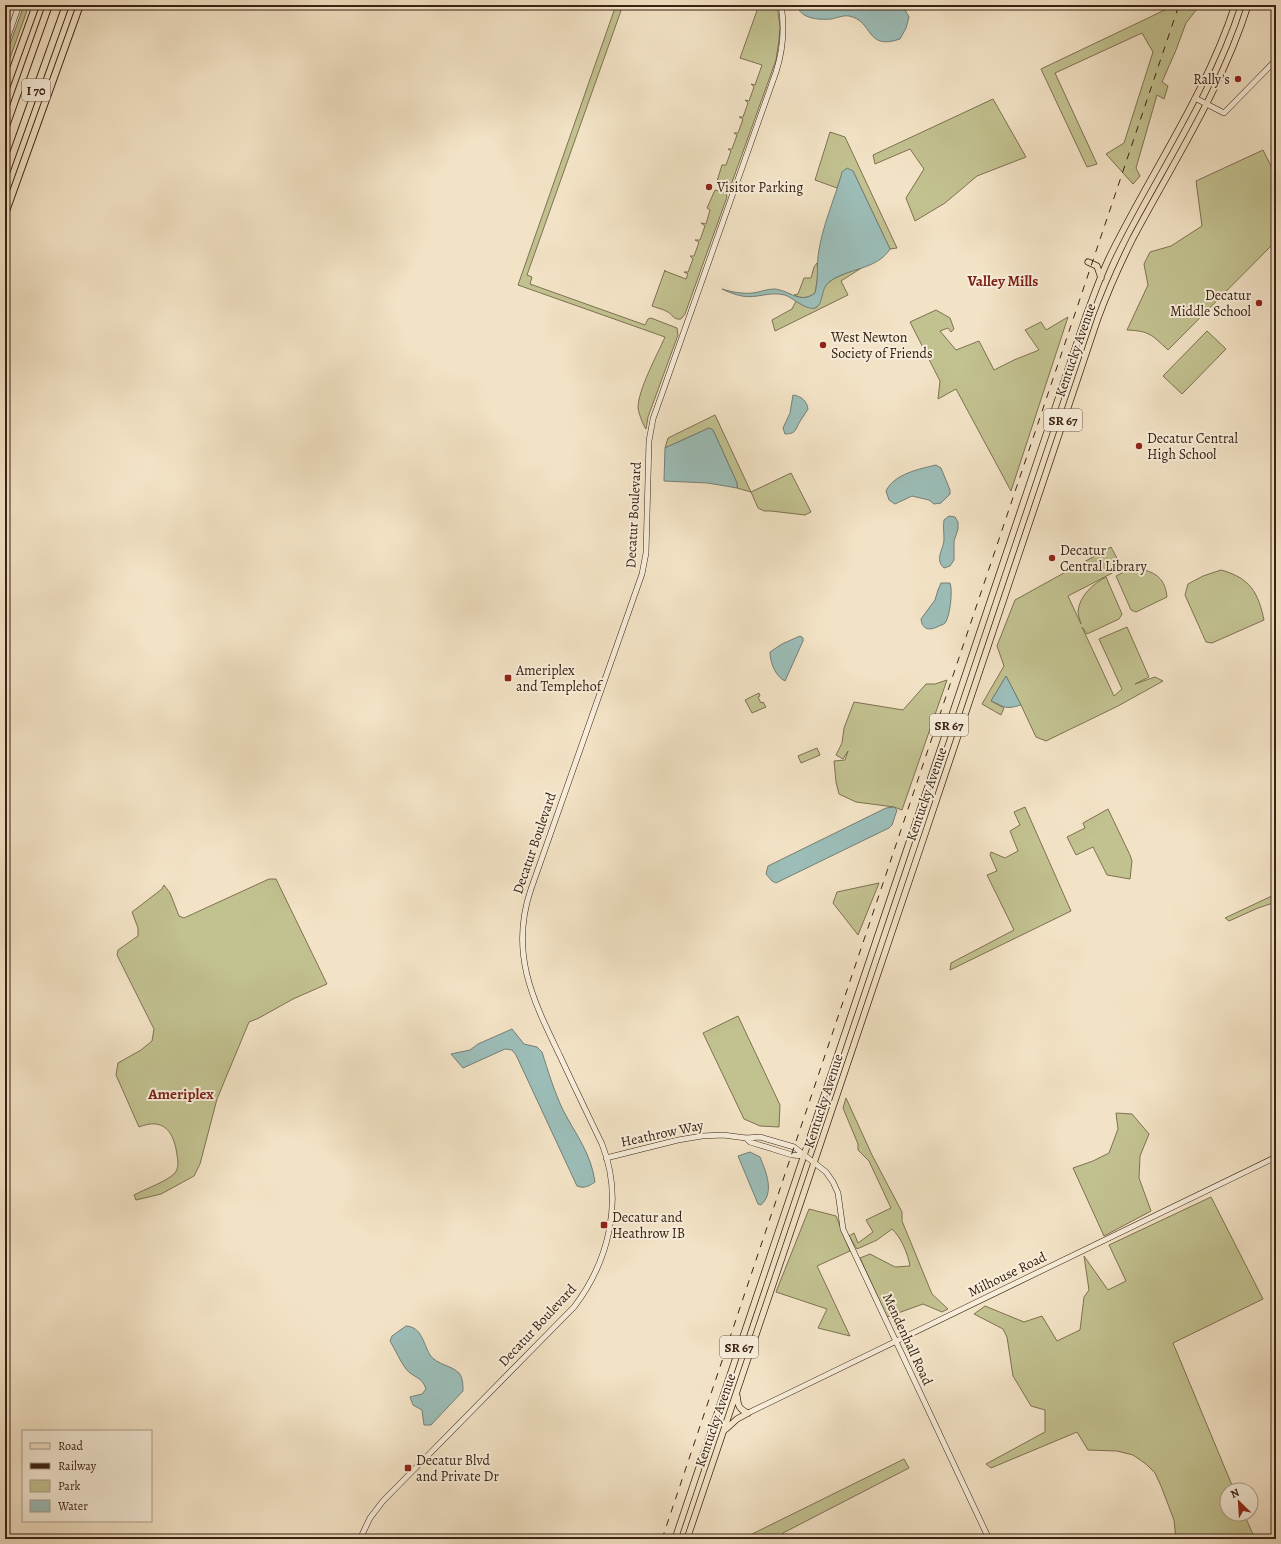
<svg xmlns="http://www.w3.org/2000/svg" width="1281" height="1544" viewBox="0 0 1281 1544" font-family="Alegreya,serif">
<rect width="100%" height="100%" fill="#f3e3c6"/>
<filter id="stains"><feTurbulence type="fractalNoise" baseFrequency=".005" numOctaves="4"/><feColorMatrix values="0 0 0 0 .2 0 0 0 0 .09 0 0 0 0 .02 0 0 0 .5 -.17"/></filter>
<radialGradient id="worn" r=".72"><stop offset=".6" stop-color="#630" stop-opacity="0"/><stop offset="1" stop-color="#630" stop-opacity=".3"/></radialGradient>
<path fill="#c2c190" stroke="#7e7151" d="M 24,5 L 29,5 L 5,72 L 5,58 Z
M 616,5 L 623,5 L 527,275 L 532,277 L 530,284 L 645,325 L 648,319 L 651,318 L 677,328 L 678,335 L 648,417 L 646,429 C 643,425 639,414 638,408 C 638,390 657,355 665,337 L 518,285 Z
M 759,5 L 777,5 L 780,26 L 779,40 L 776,60 L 731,185 L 727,188 L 718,185 L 717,181 L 722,165 L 726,165 L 731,151 L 728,149 L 732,149 L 737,135 L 734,133 L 738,133 L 743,119 L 739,117 L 743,117 L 748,103 L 745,100 L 749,101 L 754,87 L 751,84 L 755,85 L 762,65 L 740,58 Z
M 1170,5 L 1200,5 L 1186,23 L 1176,50 L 1162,82 L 1168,86 L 1164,99 L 1157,95 L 1136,168 L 1140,176 L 1133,184 L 1106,154 L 1124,143 L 1153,52 L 1142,33 L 1055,73 L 1097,164 L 1087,167 L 1041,69 L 1169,8 Z
M 993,99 L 1026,157 L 977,176 L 945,203 L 915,221 L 906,198 L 924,169 L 910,149 L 875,164 L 873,155 Z
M 830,132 L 845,137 L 897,248 L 890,249 L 853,171 L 843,172 L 837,188 L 815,180 Z
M 1263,150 L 1276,176 L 1276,241 L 1168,350 C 1152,335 1150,331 1127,330 L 1148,285 L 1144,264 L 1150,252 L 1171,246 L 1202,226 L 1196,181 Z
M 715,190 L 726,193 L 727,197 L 685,314 L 681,319 C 673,320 673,315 668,312 C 663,309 657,308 652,306 L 665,270 L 665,271 L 686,279 L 688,274 L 684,272 L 688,272 L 693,259 L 690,256 L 694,256 L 699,242 L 695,240 L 700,240 L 705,226 L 701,223 L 706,224 L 710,210 L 707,208 Z
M 817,263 L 818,275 L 815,293 C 808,298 802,299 794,295 L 798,294 L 804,278 L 811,278 L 814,267 Z
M 863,267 L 841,281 L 848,295 L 775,331 L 772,320 L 792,309 L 796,301 L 803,305 L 816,308 C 822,302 820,295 824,288 C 828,278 853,271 863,267 Z
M 936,310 L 950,318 L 954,329 L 951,332 L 948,328 L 940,331 L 956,350 L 979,341 L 994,370 L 1014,360 L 1039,350 L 1025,330 L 1041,322 L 1046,330 L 1068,317 L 1011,491 L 956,389 L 938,399 L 940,381 L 910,322 Z
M 1207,331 L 1226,349 L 1182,394 L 1163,376 Z
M 715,415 L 751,492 L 791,473 L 811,512 L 805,515 L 771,511 L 764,511 L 758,508 L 751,492 L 737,488 L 737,483 L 713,430 L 709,428 L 665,448 L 668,438 Z
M 1111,547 L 1122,568 L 1068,596 L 1081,624 C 1080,620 1078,615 1078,611 C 1080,595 1093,584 1106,577 L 1122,614 L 1119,619 L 1087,634 L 1082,627 L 1114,696 L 1122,689 L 1099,639 L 1127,627 L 1149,677 L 1135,684 L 1155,677 L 1163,681 L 1118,706 L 1046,741 L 1036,737 L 1021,705 L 1006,676 L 991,701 L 1004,708 L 1001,715 L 982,704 L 1004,666 L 997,646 L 1015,600 Z
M 1132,568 C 1151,570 1165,575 1167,597 L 1136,612 L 1131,610 L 1116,576 Z
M 1221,570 C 1250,578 1258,592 1264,620 L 1212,643 L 1206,642 L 1185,595 L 1188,584 L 1203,576 Z
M 947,680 L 902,810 L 894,807 L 856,802 L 839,794 L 836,782 L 834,761 L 845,760 L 848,751 L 843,759 L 836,755 L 842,743 L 844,728 L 854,702 L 903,710 L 926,684 L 935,684 Z
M 759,693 L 760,696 L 758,697 L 761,703 L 763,702 L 766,707 L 752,713 L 745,700 Z
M 817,748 L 820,755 L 801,763 L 798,756 Z
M 1025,807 L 1071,911 L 950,970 L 951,963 L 1014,930 L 987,875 L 997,871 L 990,855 L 991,852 L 1005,858 L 1018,851 L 1010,831 L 1020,825 L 1014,812 Z
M 1108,809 L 1130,855 L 1132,861 L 1130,879 L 1107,875 L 1093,847 L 1076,855 L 1067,837 L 1085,828 L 1083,823 Z
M 269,879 L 276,879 L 327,984 L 293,999 L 259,1018 L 249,1022 L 217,1099 L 200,1164 L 194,1176 L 161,1194 L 136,1200 L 134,1195 C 145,1189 166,1182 175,1173 C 179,1167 178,1162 177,1155 C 174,1132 164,1117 139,1127 L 116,1075 L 118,1063 L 141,1050 L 152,1041 L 154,1029 L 117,955 L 118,950 L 138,936 L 138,928 L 132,912 L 162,889 L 164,885 L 170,893 L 179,916 L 184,918 Z
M 879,883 L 858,935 L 833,903 L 837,892 Z
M 1276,894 L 1276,902 L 1258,908 L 1229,921 L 1225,918 Z
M 738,1016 L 780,1105 L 779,1127 L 760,1126 L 744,1119 L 703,1033 Z
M 846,1098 L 872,1155 L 902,1212 L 902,1221 L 932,1294 L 948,1309 L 942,1312 L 923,1304 L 887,1317 L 860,1258 L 870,1254 L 895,1267 L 910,1266 C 908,1254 901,1237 892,1229 L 877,1240 L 857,1249 L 849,1236 L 854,1233 L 858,1243 L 873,1232 L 866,1220 L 891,1208 L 869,1161 L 858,1150 L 858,1144 L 843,1108 Z
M 1116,1113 L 1132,1114 L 1149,1134 L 1140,1156 L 1139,1178 L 1151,1211 L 1104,1236 L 1073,1168 L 1093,1161 L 1109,1153 L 1118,1129 Z
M 1211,1197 L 1263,1299 L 1173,1343 L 1234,1490 L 1227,1490 L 1227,1514 L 1244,1514 L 1255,1539 L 1176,1539 L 1174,1520 L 1161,1486 L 1155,1473 L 1146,1464 L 1133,1455 L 1117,1451 L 1088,1450 L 1077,1432 L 991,1468 L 986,1464 L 1045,1432 L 1045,1410 L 1031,1406 L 1013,1376 L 1007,1337 L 1003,1329 L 974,1314 L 985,1306 L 1024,1322 L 1042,1316 L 1057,1341 L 1080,1330 L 1084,1297 L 1089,1290 L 1084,1256 L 1108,1290 L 1126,1281 L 1109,1245 Z
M 809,1209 L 836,1216 L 850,1251 L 817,1266 L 850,1336 L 818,1328 L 827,1309 L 776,1292 Z
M 904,1459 L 909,1468 L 783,1533 L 785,1539 L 742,1539 Z"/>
<path fill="#9cbeb9" stroke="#747f76" d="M 797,5 L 902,5 L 909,17 L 906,28 L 900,39 C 865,51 874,21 849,16 C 843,15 837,18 831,19 C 819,20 800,19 797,5 Z
M 847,168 L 853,171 L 890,249 C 877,270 847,268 829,282 C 820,289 824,305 815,308 C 807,311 793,298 785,295 C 768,291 757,299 742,296 C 736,295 728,292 722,289 C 732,292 742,294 753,293 C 760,292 767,289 774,289 C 790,290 800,305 815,293 C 819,278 816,265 819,250 C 823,225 834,200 841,176 L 842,172 Z
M 793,395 C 801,396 807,401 808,409 C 805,414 802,418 799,423 C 795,431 795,434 785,434 L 783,428 L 790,413 Z
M 709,428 L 713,430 L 737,483 L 737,488 L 708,483 L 664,481 L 665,448 Z
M 936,465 L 941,468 L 950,490 L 950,494 L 941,503 L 934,504 L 929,500 L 912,496 L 895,504 L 889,500 L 886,491 C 894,474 919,469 936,465 Z
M 949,516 L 955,517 L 958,522 L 958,529 L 954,541 L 954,560 L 950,566 L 944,568 C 934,559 944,549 944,539 C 944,532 943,526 944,520 Z
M 941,583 L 950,583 C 953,590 950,617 945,623 C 943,625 941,625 939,626 C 930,631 922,630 921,619 L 935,600 L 938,590 Z
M 800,636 L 803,638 L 803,641 L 785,681 C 776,677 770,663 770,652 L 782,644 Z
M 1006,676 L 1021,705 C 1004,710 1006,707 991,701 Z
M 894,807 L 897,810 L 892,825 L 889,828 L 780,881 L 776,883 L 772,881 L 766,874 L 768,866 L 886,808 Z
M 512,1029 L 524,1044 L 537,1047 L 542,1052 C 548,1071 554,1091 563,1110 C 576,1135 591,1153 595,1182 C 589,1186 584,1189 577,1186 L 516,1055 L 512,1050 L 505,1049 L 463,1068 L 451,1054 L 470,1050 L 478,1044 Z
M 750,1152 L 760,1157 C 766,1172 775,1192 761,1205 L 758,1204 L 738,1156 Z
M 406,1326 C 422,1327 423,1343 430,1355 C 437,1365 451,1365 459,1373 C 463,1378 463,1385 463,1391 L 431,1425 L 424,1425 L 422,1410 L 413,1405 L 410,1397 L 422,1394 L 426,1389 C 422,1376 413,1378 406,1369 C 400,1361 396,1351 390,1341 L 392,1336 Z"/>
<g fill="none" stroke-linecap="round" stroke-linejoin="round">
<g stroke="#392112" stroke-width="6">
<path id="secondary" d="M 5,45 L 19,5
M 1195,98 L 1224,113 L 1276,60
M 746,1138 L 750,1142 L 792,1155 L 804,1156
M 606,1158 L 678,1140 L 702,1136 L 723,1135 L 746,1138 L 760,1137 L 794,1147 L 826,1172 L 833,1182 L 838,1193 L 843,1229 L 989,1539
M 748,1413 L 1276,1157
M 360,1539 L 370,1518 L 383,1501 L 574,1307 C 609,1261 624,1200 602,1144 C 588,1115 574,1086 560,1056 C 533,1000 509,953 531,889 L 642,574 L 646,553 L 649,441 L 653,419 L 776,72 C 783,50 785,28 781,5"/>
</g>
<g stroke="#392112" stroke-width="7">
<path id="primary" d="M 1088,262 L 1097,266 L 1101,278
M 737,1396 C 738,1406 739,1409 748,1413
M 726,1429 L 737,1419 L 748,1413
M 675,1539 L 1086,316 C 1094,295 1101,274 1111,254 C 1152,171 1206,94 1235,5
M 687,1539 L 925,834 L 1098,318 C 1108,291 1120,264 1133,238 C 1174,161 1222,88 1248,5"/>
</g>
<g stroke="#392112" stroke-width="8">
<path id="highway" d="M 5,91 L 36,5
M 5,129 L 49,5
M 5,176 L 66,5
M 5,214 L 80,5"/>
</g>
<use href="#secondary" stroke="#f7edda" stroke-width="5"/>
<use href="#primary" stroke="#f3e3c6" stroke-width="5.5"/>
<use href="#highway" stroke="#f3e3c6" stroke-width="6"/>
<path stroke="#392112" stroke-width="1" stroke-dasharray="7 7" stroke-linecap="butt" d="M 662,1539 L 1179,5"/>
</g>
<g fill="#8f2418" stroke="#f7edda" stroke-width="1.5">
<circle cx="1238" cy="79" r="4"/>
<circle cx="709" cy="187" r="4"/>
<circle cx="1259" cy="303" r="4"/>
<circle cx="823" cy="345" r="4"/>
<circle cx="1139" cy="446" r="4"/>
<circle cx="1052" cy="558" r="4"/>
<rect x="504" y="674" width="8" height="8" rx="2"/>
<rect x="600" y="1221" width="8" height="8" rx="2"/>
<rect x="404" y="1464" width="8" height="8" rx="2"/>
</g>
<g text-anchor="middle" stroke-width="4" stroke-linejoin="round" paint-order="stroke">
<g fill="#f7edda" stroke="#725e4e" stroke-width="1">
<rect x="22" y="79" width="28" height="22" rx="3"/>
<rect x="1044" y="409" width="38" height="22" rx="3"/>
<rect x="930" y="714" width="38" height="22" rx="3"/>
<rect x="720" y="1336" width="38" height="22" rx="3"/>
</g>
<g font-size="13" font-weight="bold" fill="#392112">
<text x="36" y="95">I 70</text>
<text x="1063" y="425">SR 67</text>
<text x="949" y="730">SR 67</text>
<text x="739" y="1352">SR 67</text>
</g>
<g font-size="14" fill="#392112" stroke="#f7edda" text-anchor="start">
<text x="1230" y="84" text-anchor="end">Rally's</text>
<text x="717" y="192">Visitor Parking</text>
<text x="1251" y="300" text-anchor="end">Decatur<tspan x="1251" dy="16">Middle School</tspan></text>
<text x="831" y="342">West Newton<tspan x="831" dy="16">Society of Friends</tspan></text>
<text x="1147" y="443">Decatur Central<tspan x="1147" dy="16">High School</tspan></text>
<text x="1060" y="555">Decatur<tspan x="1060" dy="16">Central Library</tspan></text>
<text x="516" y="675">Ameriplex<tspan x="516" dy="16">and Templehof</tspan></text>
<text x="612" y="1222">Decatur and<tspan x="612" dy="16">Heathrow IB</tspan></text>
<text x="416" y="1465">Decatur Blvd<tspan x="416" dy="16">and Private Dr</tspan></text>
</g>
<g font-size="14" fill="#392112" stroke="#f7edda">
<text transform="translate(1075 350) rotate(-71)" y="5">Kentucky Avenue</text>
<text transform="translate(633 515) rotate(-87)" y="5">Decatur Boulevard</text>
<text transform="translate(926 794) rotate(-71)" y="5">Kentucky Avenue</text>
<text transform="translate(534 843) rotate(-71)" y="5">Decatur Boulevard</text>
<text transform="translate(823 1101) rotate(-72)" y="5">Kentucky Avenue</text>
<text transform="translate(662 1133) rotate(-12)" y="5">Heathrow Way</text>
<text transform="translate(1007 1274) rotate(-26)" y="5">Milhouse Road</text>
<text transform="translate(537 1325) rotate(-47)" y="5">Decatur Boulevard</text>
<text transform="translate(908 1339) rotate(65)" y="5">Mendenhall Road</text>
<text transform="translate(715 1420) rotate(-71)" y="5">Kentucky Avenue</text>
</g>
<g font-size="15" font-weight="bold" fill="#7a1f14" stroke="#f7edda">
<text x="1003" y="286">Valley Mills</text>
<text x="181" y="1099">Ameriplex</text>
</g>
</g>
<rect width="1281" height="1544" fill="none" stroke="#f3e3c6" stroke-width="20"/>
<rect x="6" y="6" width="1269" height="1532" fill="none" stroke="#392112" stroke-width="2"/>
<rect x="10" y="10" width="1261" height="1524" fill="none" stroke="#392112"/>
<rect x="22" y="1430" width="130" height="92" fill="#f7edda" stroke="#ab9b8a"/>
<rect x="30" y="1443" width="20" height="6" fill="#f3e3c6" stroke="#ab9b8a"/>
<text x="58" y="1450" font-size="12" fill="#392112">Road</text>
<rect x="30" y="1463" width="20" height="6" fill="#392112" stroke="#ab9b8a"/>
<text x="58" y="1470" font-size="12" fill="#392112">Railway</text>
<rect x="30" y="1480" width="20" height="12" fill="#c2c190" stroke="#ab9b8a"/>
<text x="58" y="1490" font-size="12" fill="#392112">Park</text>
<rect x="30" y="1500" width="20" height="12" fill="#9cbeb9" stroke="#ab9b8a"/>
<text x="58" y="1510" font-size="12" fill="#392112">Water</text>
<g transform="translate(1239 1502) rotate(335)"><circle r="19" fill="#f7edda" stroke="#ab9b8a"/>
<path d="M0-3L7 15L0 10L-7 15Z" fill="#8f2418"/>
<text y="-6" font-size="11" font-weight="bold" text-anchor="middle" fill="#392112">N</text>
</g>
<rect width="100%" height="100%" filter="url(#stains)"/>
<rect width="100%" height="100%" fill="url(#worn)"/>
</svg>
